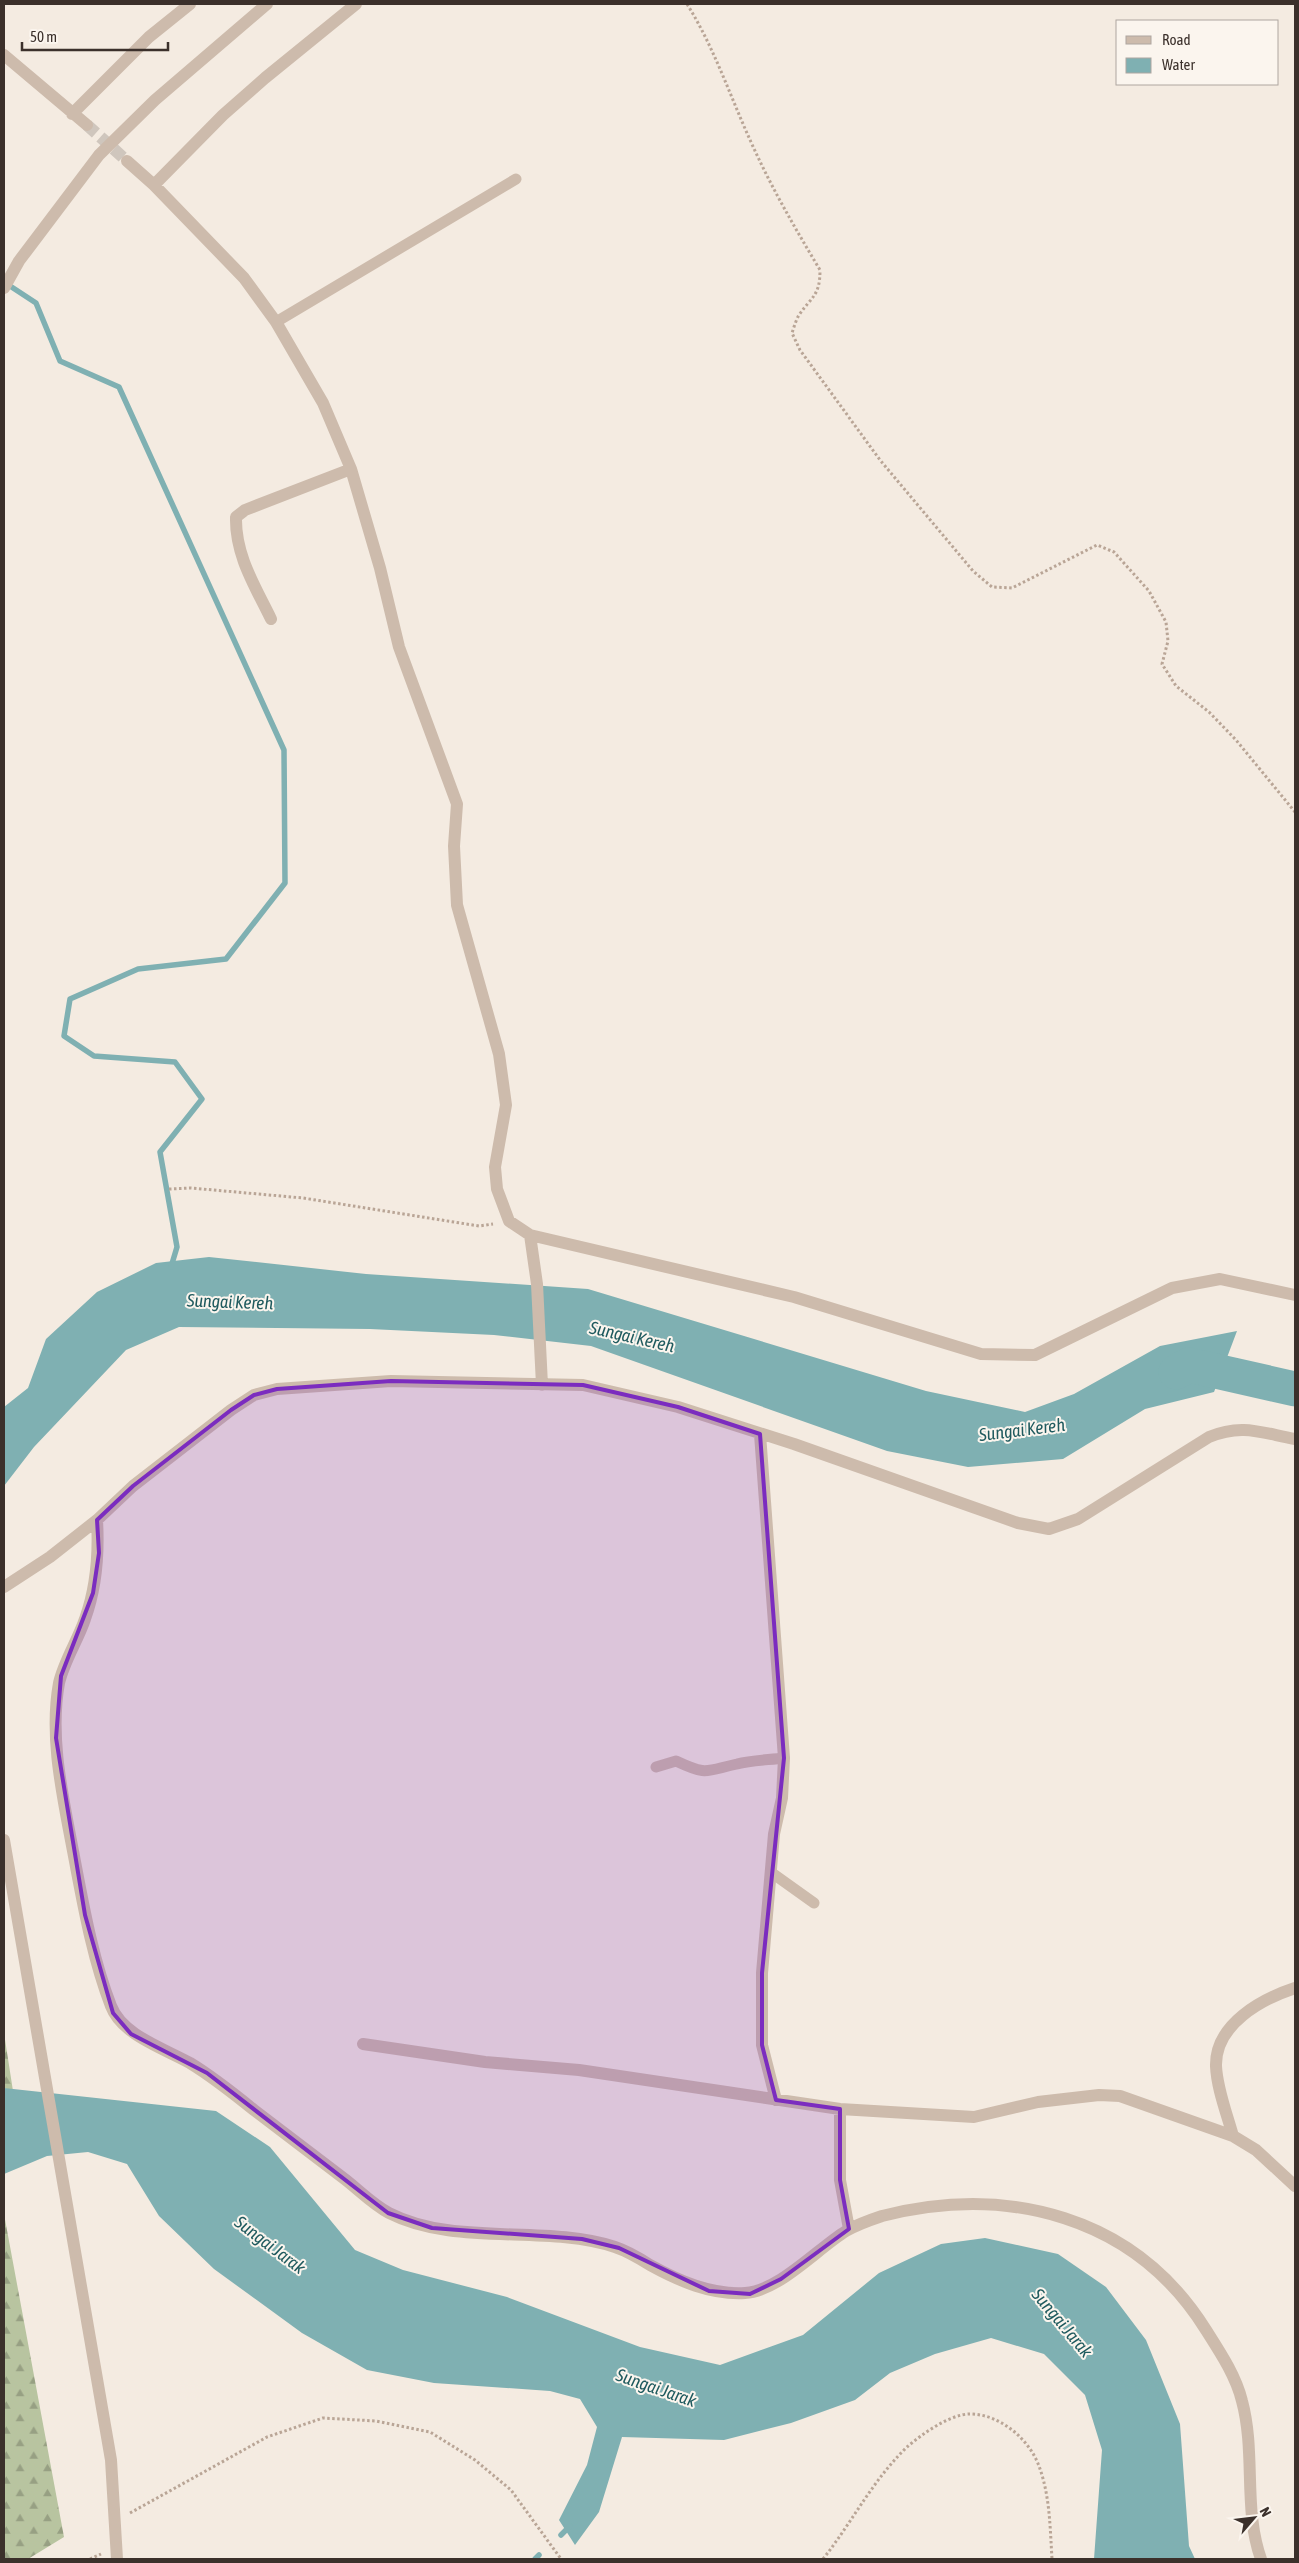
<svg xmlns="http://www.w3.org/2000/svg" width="1299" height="2563" viewBox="0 0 1299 2563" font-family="'Asap Condensed',sans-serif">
<defs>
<pattern id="forest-firs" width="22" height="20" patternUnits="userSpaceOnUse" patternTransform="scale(1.25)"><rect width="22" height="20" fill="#b8c4a0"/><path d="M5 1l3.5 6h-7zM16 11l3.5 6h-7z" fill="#97a083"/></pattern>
</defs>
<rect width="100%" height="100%" fill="#f4ebe1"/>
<path fill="url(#forest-firs)" d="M 4,2033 L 13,2091 L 4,2088 Z
M 4,2214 L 64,2537 L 28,2559 L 4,2559 Z"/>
<path fill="#7fb0b2" d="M 209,1257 L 366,1274 L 588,1289 L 926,1391 L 1025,1412 L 1074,1394 L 1160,1346 L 1237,1331 L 1214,1392 L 1145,1409 L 1063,1459 L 968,1467 L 887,1451 L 591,1346 L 494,1335 L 370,1329 L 179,1327 L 126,1350 L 34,1447 L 4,1486 L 4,1407 L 28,1388 L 46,1339 L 97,1292 L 156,1263 Z
M 4,2088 L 216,2111 L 270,2147 L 355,2250 L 403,2270 L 507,2297 L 640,2347 L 720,2365 L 803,2335 L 879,2273 L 941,2244 L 985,2238 L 1058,2254 L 1106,2287 L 1146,2340 L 1180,2424 L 1189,2546 L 1195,2559 L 1094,2559 L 1102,2450 L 1085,2395 L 1044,2354 L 991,2338 L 935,2354 L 890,2373 L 855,2400 L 791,2423 L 724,2440 L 622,2437 L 599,2512 L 575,2545 L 559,2520 L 587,2465 L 597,2427 L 580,2399 L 550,2391 L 434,2383 L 367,2370 L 302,2333 L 214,2269 L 159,2216 L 127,2164 L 88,2152 L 47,2156 L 4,2174 Z"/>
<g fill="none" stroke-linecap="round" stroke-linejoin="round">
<path stroke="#7fb0b2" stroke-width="5.5" d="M 7,284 L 36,303 L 60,361 L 119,387 L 284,750 L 285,883 L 226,959 L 138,969 L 70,999 L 64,1036 L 94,1056 L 175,1062 L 202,1099 L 160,1152 L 177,1247 L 171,1267
M 561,2535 L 570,2526
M 535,2559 L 539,2555"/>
<path stroke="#7fb0b2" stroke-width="35" d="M 1176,1372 L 1189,1365 L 1295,1389"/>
<path stroke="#cfc6bd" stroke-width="12" stroke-dasharray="12 6" stroke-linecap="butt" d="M 87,125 L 127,161"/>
<path stroke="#b9a596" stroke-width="3" stroke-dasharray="2.5 2.5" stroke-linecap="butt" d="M 687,4 C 714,47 730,96 751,142 C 771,187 795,228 820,270 C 820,296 812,296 799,315 C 796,320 794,327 792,333 L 800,350 L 880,460 L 973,571 L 992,587 L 1012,588 L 1097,545 L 1114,552 L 1149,591 L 1166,622 L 1168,641 L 1162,664 L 1176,686 L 1209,712 L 1236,740 L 1295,812
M 169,1189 L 191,1188 L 303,1198 L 479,1226 L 493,1224
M 130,2513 L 267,2437 L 323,2418 L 376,2421 L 430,2432 L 475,2460 L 511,2490 L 561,2559
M 90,2559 L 101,2554
M 823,2559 C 853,2521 872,2481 907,2447 C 922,2434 950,2414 970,2414 C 1000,2414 1029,2439 1039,2466 C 1050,2496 1050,2527 1052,2559"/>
<path stroke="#cdbbac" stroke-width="11" d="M 276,322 L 516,179
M 656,1767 L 676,1761 C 708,1776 705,1771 737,1764 C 752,1760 768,1760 784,1758
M 772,1873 L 814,1903"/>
<path stroke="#cdbbac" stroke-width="12" d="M 4,55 L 87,125
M 72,114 L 149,37 L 190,4
M 127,161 L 154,185 L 244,278 L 276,322 L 323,403 L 351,469 L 380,568 L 399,647 L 457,804 L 454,846 L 457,905 L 499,1054 L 506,1105 L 495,1167 L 497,1189 L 509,1221 L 530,1235 L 794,1297 L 981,1354 L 1035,1355 L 1172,1288 L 1220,1279 L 1295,1295
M 154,185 L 223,115 L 265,78 L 356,4
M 271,619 C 255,586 235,555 236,517 L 245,510 L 351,469
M 530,1235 L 537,1284 L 542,1385
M 760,1434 L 784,1758 L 782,1798 L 774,1834 L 762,1973 L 762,2045 L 776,2100
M 97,1520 C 99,1554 97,1586 85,1619 C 78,1640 64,1661 59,1683 C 49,1738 63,1797 73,1851 C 83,1903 92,1957 111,2006 C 122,2035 163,2048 190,2063 C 213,2077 233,2093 254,2110 C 283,2132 312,2154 342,2177 C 357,2188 372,2204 389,2213 C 455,2247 545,2224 615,2247 C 627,2251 639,2258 650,2265 C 679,2281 711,2295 745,2293 C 779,2291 817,2249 846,2231 C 856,2225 870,2220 882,2216 C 1008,2184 1135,2216 1206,2330 C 1220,2352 1236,2376 1242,2401 C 1256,2453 1243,2509 1261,2559
M 4,1587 L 50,1557 L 97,1520 L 133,1486 L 231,1410 L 254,1395 L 277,1389 L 391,1381 L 583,1385 L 678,1407 L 794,1444 L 1018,1523 L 1049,1529 L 1078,1519 L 1209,1437 C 1242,1423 1262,1433 1295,1439
M 363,2044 L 485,2062 L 579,2070 L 840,2109 L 974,2117 L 1038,2102 L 1099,2095 L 1120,2096 L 1233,2136 L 1256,2150 L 1295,2186
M 840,2109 L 840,2180 L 849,2229
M 1233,2136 C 1227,2114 1217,2089 1216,2066 C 1215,2024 1262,1999 1295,1988"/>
<path stroke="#cdbbac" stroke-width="12" d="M 4,288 L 19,261 L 99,155 L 155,100 L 267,4
M 4,1840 L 111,2460 L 117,2559"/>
</g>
<path fill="#7b2cbf" fill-opacity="0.2" stroke="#7b2cbf" stroke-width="4" stroke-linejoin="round" d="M 391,1381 L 583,1385 L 678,1407 L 760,1434 L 784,1758 L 762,1973 L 762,2045 L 776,2100 L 840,2109 L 840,2180 L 849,2229 L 781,2279 L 750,2294 L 709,2291 L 619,2248 L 582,2239 L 432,2228 L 388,2213 L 207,2073 L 131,2034 L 113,2013 L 85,1915 L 56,1738 L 61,1676 L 93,1593 L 99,1553 L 97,1520 L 133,1486 L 231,1410 L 254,1395 L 277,1389 Z"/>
<g text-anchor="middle" stroke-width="4" stroke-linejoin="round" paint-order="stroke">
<g font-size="18" font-style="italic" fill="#1f5a5e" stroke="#fbf5ee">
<text transform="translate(230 1302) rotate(2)" y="6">Sungai Kereh</text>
<text transform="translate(632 1337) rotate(13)" y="6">Sungai Kereh</text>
<text transform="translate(1022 1430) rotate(-7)" y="6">Sungai Kereh</text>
<text transform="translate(270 2245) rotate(37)" y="6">Sungai Jarak</text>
<text transform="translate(1062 2323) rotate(50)" y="6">Sungai Jarak</text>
<text transform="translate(656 2388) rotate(19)" y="6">Sungai Jarak</text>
</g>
</g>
<rect width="1299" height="2563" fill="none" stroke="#3b302b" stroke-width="10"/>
<rect x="1116" y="20" width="162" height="65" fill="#fbf5ee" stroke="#aea6a0"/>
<rect x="1126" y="36" width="25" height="8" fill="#cdbbac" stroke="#aea6a0"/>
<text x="1162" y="45" font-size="15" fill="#3b302b">Road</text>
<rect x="1126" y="58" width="25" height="15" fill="#7fb0b2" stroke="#aea6a0"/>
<text x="1162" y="70" font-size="15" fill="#3b302b">Water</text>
<g transform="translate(1254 2518) rotate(62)" stroke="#fbf5ee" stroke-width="4" paint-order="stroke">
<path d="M0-4L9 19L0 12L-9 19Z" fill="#3b302b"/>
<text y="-8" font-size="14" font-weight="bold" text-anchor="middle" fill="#3b302b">N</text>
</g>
<path d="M22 42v8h146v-8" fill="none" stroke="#3b302b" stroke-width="2.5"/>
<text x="30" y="42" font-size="15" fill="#3b302b" stroke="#fbf5ee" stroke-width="4" paint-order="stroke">50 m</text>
</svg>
